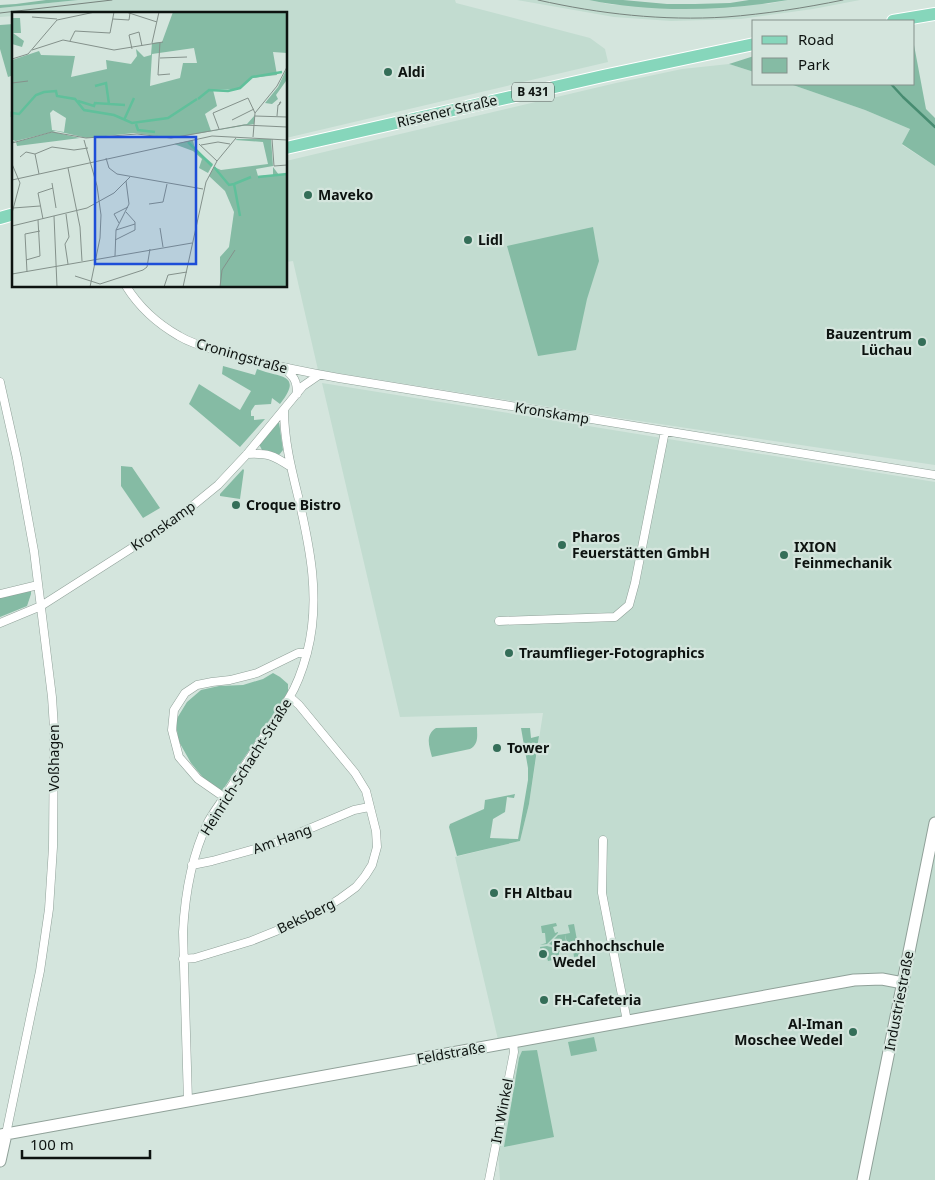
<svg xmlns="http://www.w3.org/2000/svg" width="935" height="1180" viewBox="0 0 935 1180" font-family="'Noto Sans',sans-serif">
<rect width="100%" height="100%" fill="#d4e5dd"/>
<path fill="#c2dcd0" d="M 78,0 L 455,0 L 456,3 L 590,38 L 605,49 L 608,62 L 286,138 L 286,14 L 62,14 L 61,11 L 33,14 L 14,14 L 14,16 L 0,17 L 0,8 Z
M 517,0 L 589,0 L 613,5 L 768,4 L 788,0 L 860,0 L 813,9 L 741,19 L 671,21 L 614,17 Z
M 729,64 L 754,72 L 754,84 L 790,84 L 865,110 L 910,129 L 902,145 L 935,166 L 935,465 L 619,418 L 318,370 L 293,261 L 286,262 L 286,161 L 616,83 L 682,69 Z
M 322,383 L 935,482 L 935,1180 L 500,1180 L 498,1151 L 517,1045 L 500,1048 L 455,857 L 520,841 L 529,804 L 543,713 L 400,717 Z"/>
<path fill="#85bba4" d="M 46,0 L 78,0 L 0,8 L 0,5 L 16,4 Z
M 589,0 L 623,0 L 667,4 L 695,4 L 730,3 L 749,0 L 788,0 C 724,11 652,13 589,0 Z
M 14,24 L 14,75 L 8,77 L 0,49 L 0,25 Z
M 914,45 L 926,109 L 935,118 L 935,166 L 902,144 L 910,129 L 865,110 L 790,84 L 914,84 Z
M 754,56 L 754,72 L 729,64 Z
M 593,227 L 599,261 L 587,299 L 576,350 L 538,356 L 507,246 Z
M 223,366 L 255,375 L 257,369 C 279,378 304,373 280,404 L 272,398 L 271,404 L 255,405 L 251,411 L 251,416 L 254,416 L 254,420 L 265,419 L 240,447 L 189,404 L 199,384 L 240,410 L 251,391 L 222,374 Z
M 279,422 L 283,450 L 279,455 L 262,450 L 259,444 Z
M 121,466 L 132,467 L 160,508 L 143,518 L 121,486 Z
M 243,469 L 244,470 L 240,499 L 220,496 L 220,494 Z
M 31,588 L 31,594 L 27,606 L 0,617 L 0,596 Z
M 273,673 L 280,677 L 288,684 L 288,692 L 222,791 L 205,780 L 191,763 L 178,740 L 176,720 L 187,702 L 201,690 L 219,686 L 243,685 L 263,679 Z
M 477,727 C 477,736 479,744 470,749 L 432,757 C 429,746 425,735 436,728 Z
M 521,728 L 530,728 L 531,738 L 539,736 L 529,804 L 520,841 L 457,856 L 449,827 L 450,824 L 484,809 L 485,800 L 515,794 L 514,798 L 507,797 L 505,812 L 493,819 L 490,838 L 518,839 L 528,780 L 528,768 Z
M 556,923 L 557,926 L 553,927 L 555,933 L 558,932 L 558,933 L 547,944 L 540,945 L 546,943 L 545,933 L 542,933 L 541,926 Z
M 574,924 L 580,956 L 574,957 L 572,943 L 567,943 L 565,934 L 570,933 L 568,925 Z
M 565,934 L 567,950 L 564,950 L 564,949 L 549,944 L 558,935 Z
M 547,946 L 562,950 L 559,952 L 559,955 L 562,958 L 548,961 C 547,957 546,954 542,954 L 540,947 Z
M 594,1037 L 597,1051 L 571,1056 L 568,1042 Z
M 537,1050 L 554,1137 L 504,1147 L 519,1058 L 522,1051 Z"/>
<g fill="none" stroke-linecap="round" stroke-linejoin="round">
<path stroke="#478c71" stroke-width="2.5" d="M 891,84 L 903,97 L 935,127"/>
<g stroke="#90a199" stroke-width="9">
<path id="street" d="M 126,286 C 139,307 158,324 179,336 C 192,344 208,348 222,352 C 261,363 300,371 339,378 L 935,475
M 284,368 C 294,377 297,380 297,394
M 0,382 L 17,458 L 34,551 L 52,697 L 54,728 L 53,847 L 49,909 L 40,971 L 6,1134
M 247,454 C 268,453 273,455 291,467
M 0,594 L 38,585
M 499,621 L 615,617 L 629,605 L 635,583 L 665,431
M 0,623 L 41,606 L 174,521 L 218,485 L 247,454 L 303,386 L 319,375
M 224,797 L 198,779 L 179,757 L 172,730 L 174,710 L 185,693 L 197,685 L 212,682 L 230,680 L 257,673 L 298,653 L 307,653
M 603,840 L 602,893 L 627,1021
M 192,865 L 212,861 L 273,844 L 354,810 L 369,807
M 183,959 L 195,958 L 251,941 L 286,927 L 324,909 L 341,898 L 356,887 L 365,876 L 372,865 L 377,847 L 376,831 L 366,791 L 355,773 L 299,705 L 290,697
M 188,1101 L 183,932 C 185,893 191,857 208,822 C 214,811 222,801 229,790 C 241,771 254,752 266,733 C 274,722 282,710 289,698 C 297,685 303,668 307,653 C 321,600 310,547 298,496 C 291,468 284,439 284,410
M 489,1180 L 514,1052 L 513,1042"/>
</g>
<g stroke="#90a199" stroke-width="13">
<path id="secondary" d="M 0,1135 L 854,980 L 882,979 L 903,983
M 0,1161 L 6,1134
M 863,1180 L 935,823"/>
</g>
<g stroke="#fff" stroke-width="14">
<path id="primary" d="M 893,21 L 935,14
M 286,148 L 603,76 L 754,44
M 0,218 L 14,214"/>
</g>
<use href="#street" stroke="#fff" stroke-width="8"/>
<use href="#secondary" stroke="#fff" stroke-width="11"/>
<use href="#primary" stroke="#86d6bb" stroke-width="12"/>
<path stroke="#77837d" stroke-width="1" d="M 538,0 C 600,14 663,21 726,17 C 765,14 804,8 843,0
M 0,13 L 112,0"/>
</g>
<g fill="#346e58" stroke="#d4e5dd" stroke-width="2">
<circle cx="388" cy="72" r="5"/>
<circle cx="308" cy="195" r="5"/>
<circle cx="468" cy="240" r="5"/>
<circle cx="922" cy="342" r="5"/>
<circle cx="236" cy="505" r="5"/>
<circle cx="562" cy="545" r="5"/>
<circle cx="784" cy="555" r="5"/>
<circle cx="509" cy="653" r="5"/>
<circle cx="497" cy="748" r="5"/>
<circle cx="494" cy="893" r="5"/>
<circle cx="543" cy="954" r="5"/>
<circle cx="544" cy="1000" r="5"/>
<circle cx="853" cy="1032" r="5"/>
</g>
<g text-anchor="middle" stroke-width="4.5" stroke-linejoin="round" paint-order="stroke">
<rect fill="#d4e5dd" stroke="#49524e" stroke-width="1" x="512" y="82.5" width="42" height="19" rx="4"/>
<g font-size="12" font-weight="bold" fill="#0d1310">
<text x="533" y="96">B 431</text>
</g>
<g font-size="14" font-weight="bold" fill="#0d1310" stroke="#d4e5dd" text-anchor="start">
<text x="398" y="77">Aldi</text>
<text x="318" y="200">Maveko</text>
<text x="478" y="245">Lidl</text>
<text x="912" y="339" text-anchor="end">Bauzentrum<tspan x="912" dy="16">Lüchau</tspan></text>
<text x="246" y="510">Croque Bistro</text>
<text x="572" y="542">Pharos<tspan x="572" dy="16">Feuerstätten GmbH</tspan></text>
<text x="794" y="552">IXION<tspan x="794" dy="16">Feinmechanik</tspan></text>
<text x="519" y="658">Traumflieger-Fotographics</text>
<text x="507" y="753">Tower</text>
<text x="504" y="898">FH Altbau</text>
<text x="553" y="951">Fachhochschule<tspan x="553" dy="16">Wedel</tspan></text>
<text x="554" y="1005">FH-Cafeteria</text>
<text x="843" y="1029" text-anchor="end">Al-Iman<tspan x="843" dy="16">Moschee Wedel</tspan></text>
</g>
<g font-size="14" fill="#0d1310" stroke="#d4e5dd">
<text transform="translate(447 111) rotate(-13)" y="5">Rissener Straße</text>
<text transform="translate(242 356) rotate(16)" y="5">Croningstraße</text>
<text transform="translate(552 413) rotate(9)" y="5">Kronskamp</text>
<text transform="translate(163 526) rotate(-35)" y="5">Kronskamp</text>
<text transform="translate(54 758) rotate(-90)" y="5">Voßhagen</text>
<text transform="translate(246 767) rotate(-58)" y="5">Heinrich-Schacht-Straße</text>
<text transform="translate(282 839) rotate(-20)" y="5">Am Hang</text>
<text transform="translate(306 916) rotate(-26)" y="5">Beksberg</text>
<text transform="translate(899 1001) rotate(-79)" y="5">Industriestraße</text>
<text transform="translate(451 1053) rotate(-10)" y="5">Feldstraße</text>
<text transform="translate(502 1111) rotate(-79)" y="5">Im Winkel</text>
</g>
</g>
<g transform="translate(12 12)">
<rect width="275" height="275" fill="#d4e5dd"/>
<path d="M 161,0 L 275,0 L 275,41 L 261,40 L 265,63 L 240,66 L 227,77 L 201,78 L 205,94 L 193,102 L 199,119 L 235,112 L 243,103 L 242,112 L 160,126 L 122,121 L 75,126 L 44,119 L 0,130 L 3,128 L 0,128 L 0,48 L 27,39 L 29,43 L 63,44 L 59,65 L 95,57 L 94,48 L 119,52 L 125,44 L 124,37 L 132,45 L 139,43 L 140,31 L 150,30 ZM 182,36 L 185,51 L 171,51 L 168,66 L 138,74 L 140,42 ZM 41,98 L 54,106 L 52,120 L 40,118 L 38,101 ZM 0,6 L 8,6 L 9,21 L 1,21 L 12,29 L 10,35 L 0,32 ZM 275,56 L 274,69 L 264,83 L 266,87 L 260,92 L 253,91 L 266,75 ZM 41,120 L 68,126 L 5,134 L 4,130 ZM 225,127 L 259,127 L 261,154 L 244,157 L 246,164 L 261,163 L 261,155 L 267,163 L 275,161 L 275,275 L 208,275 L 208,245 L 217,235 L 222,200 L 213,179 L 197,164 L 202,155 L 209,158 L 256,152 L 251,130 L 223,128 ZM 181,128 L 183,137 L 201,152 L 196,161 L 187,156 L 190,147 L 181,139 L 162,132 Z" fill="#85bba4" fill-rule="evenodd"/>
<path fill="none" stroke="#60c09b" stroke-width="2.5" d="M 83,74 L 94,71 L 97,92M 186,87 L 197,78 L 216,79 L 228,76 L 240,65 L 270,60M 66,89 L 82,94 L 83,91 L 113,93M 0,105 L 0,101 L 7,102 L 24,83 L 32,80 L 44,79 L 45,84 L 63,87 L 72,98 L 102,103 L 120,111 L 156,106 L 185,87M 112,108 L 122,86M 124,112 L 126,118 L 143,120M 176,130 L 200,154M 202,155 L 217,173 L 222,172 L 228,204M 246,165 L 275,162M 222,172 L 239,165"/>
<path fill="none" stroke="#84918b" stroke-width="1" d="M 114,0 L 145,10M 20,5 L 45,7M 101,7 L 117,8 L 118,1M 58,29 L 63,19 L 98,21 L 102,0M 148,30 L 146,63 L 158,62M 140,31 L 147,0M 120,37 L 117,23 L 127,20 L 130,34M 20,38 L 51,28 L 102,38 L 151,30M 148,46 L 175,45M 0,47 L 16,42 L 45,8 L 83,0M 0,71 L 16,69M 243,101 L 265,74 L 275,55M 243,104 L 275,105M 265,104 L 266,93 L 267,93 L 268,90 L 269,90 L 267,93M 220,108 L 242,97M 207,117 L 201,101 L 236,86 L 243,101 L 241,125M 260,127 L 262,154 L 275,153M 72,128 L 85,174 L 89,203 L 88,226 L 78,275M 0,131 L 40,120 L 74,126 L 125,122 L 159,126 L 232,113 L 275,115M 187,132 L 205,149M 189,133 L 206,130 L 218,132M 23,142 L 40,135 L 62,138 L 76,136M 23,142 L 27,162M 8,145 L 14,140 L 23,142M 94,146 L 97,156 L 105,162 L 191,177M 0,152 L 8,171 L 0,201M 56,156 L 68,215 L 70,249M 0,168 L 200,124 L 275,128M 40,171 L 44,196M 137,192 L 151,190 L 155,172M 1,196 L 28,194M 54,202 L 57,225M 42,204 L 45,275M 31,207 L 26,181 L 41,176M 107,211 L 102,202 L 116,195M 0,214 L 75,196 L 102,181 L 118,165M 148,216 L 151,235M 104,218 L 123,212M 103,228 L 123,218 L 123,210 L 114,200M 103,244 L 104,218 L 117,192 L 114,169M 14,248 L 28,244 L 26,208M 56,252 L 53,232 L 57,225M 15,260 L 13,222 L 28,219M 0,262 L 180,231M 63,264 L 88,272 L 131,258 L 135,255 L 138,237M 152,275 L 156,263 L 175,260M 171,275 L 194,170 L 205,149 L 224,126M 208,275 L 210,258 L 223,238"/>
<path fill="#1d4ed8" fill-opacity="0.15" stroke="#1d4ed8" stroke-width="2.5" d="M 83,125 L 184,125 L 184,252 L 83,252 Z"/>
<rect width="275" height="275" fill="none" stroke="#0d1310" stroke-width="2.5"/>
</g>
<rect x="752" y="20" width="162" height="65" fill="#d4e5dd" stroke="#84918b"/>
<rect x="762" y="36" width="25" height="8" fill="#86d6bb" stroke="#84918b"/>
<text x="798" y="45" font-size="15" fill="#0d1310">Road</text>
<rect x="762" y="58" width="25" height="15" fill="#85bba4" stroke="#84918b"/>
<text x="798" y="70" font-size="15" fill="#0d1310">Park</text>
<path d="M22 1150v8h128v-8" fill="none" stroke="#0d1310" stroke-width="2.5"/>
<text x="30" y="1150" font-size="15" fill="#0d1310" stroke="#d4e5dd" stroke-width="4" paint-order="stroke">100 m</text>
</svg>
